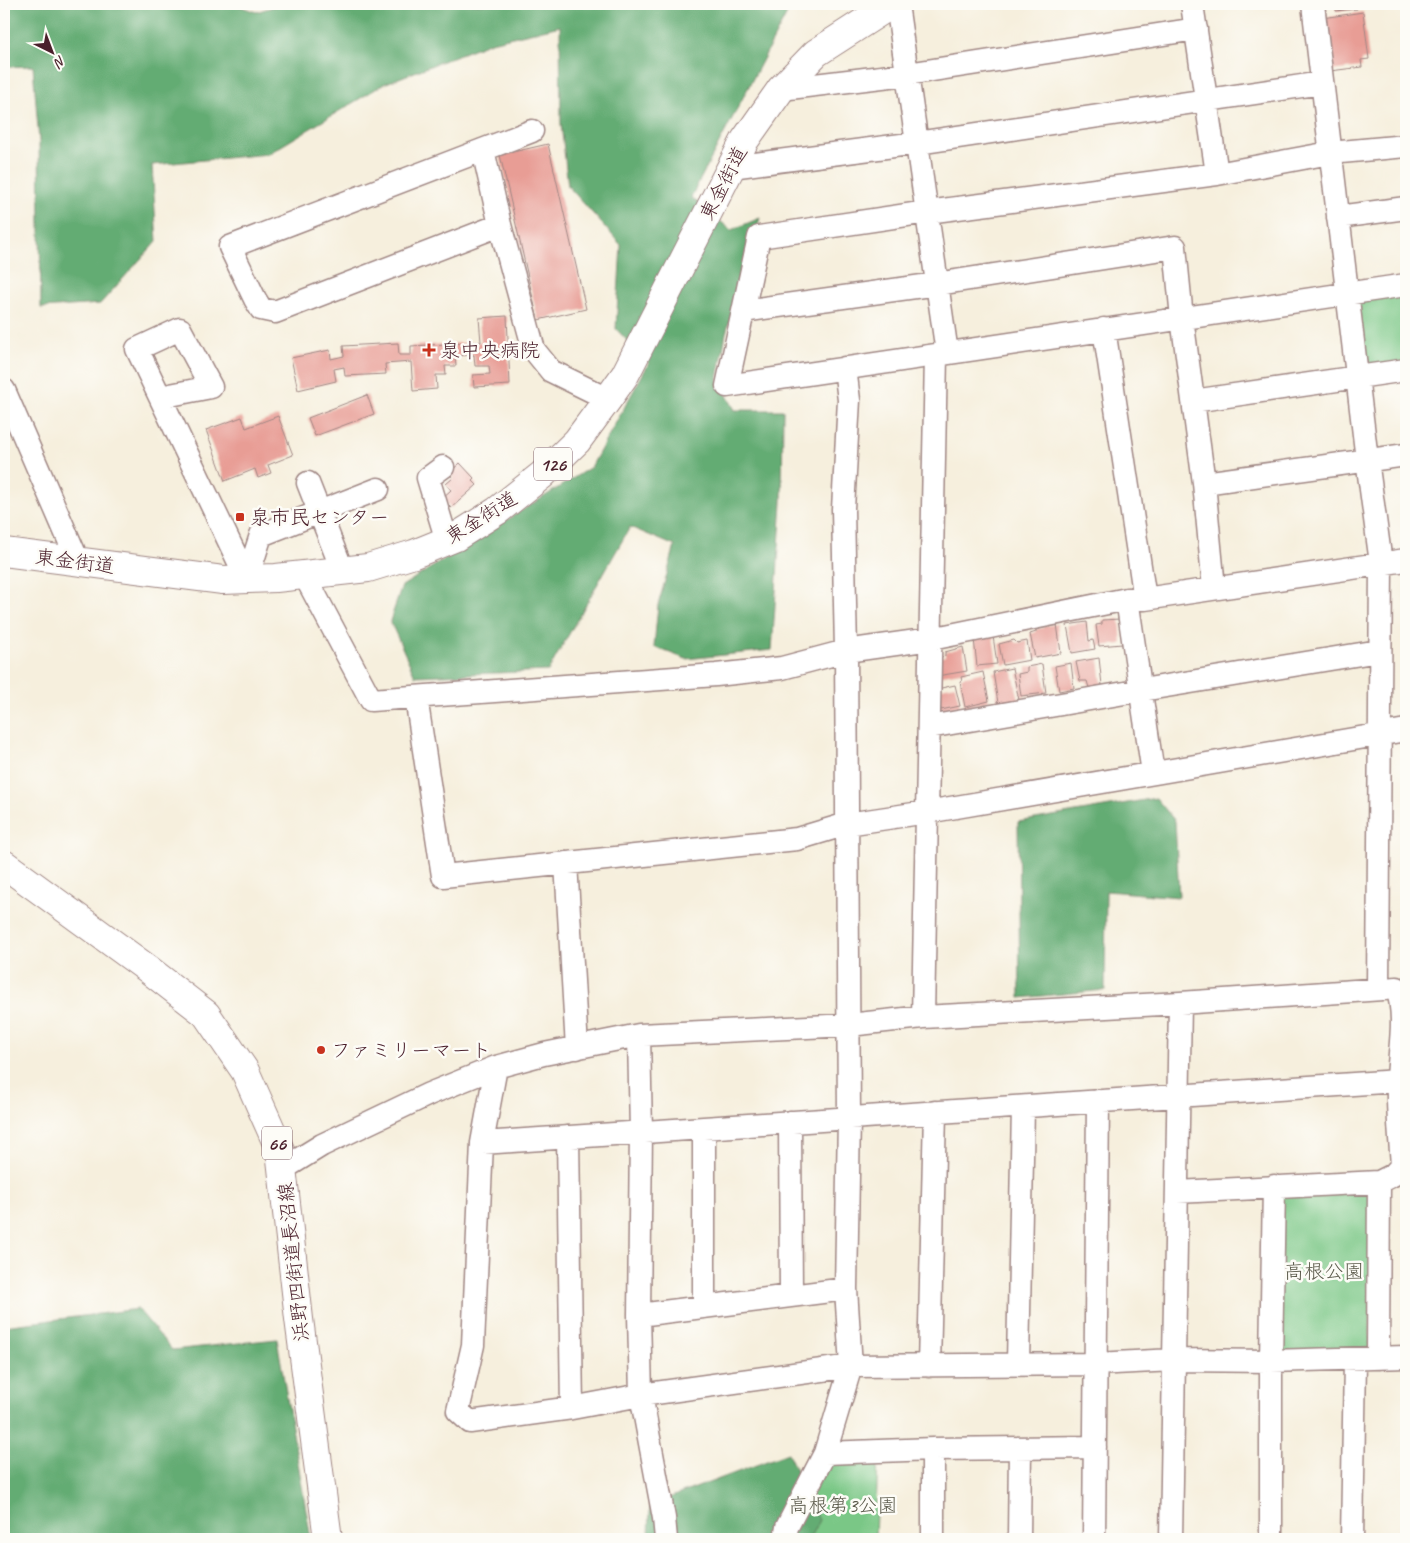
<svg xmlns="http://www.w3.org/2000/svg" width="1410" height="1543" viewBox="0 0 1410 1543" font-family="Caveat,'Klee One',sans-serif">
<rect width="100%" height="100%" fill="#fdfcf7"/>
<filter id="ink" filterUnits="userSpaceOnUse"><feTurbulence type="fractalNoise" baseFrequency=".02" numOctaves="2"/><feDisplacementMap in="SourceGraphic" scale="10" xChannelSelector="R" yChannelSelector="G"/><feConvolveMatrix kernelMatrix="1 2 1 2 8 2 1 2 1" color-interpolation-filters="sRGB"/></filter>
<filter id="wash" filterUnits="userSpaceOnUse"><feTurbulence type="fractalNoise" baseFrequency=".0096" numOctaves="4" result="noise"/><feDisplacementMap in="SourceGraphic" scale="20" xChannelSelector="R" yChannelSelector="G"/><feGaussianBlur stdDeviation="1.12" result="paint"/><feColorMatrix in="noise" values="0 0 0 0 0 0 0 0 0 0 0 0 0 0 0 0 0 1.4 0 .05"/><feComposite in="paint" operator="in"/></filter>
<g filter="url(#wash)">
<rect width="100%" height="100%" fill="#f6efdd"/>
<path fill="#7ac786" stroke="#627358" d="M 1406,292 L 1406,364 L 1360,370 L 1351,300 Z
M 1289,1190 L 1364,1191 L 1372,1199 L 1370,1348 L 1285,1352 L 1276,1343 L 1278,1200 Z
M 839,1456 L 878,1457 L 875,1539 L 798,1539 L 792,1531 L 827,1466 Z"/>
<path fill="#63ac73" stroke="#56664f" d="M 4,4 L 234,4 L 256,12 L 282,4 L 792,4 L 691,197 L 731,230 L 760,218 L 726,333 L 718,379 L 735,410 L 783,410 L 782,502 L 772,650 L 686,659 L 654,647 L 658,605 L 675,546 L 630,527 L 548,671 L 415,676 L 390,621 L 402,586 L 591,467 L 649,363 L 616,329 L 621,245 L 568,186 L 561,124 L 560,26 L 491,42 L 384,84 L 268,154 L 152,165 L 157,241 L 100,304 L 41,308 L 39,141 L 33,66 L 4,67 Z
M 1156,798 L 1175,821 L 1179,897 L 1106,891 L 1105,990 L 1020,998 L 1018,822 Z
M 138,1309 L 172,1350 L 277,1339 L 311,1539 L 4,1539 L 4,1326 Z
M 788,1453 L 819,1520 L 809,1539 L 649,1539 L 650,1505 Z"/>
<g id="blocks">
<path fill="#e89d95" d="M 1336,4 L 1356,4 L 1357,9 L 1336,11 Z
M 1363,12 L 1369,59 L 1361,60 L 1362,67 L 1330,71 L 1322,18 Z
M 548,144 L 586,309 L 538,320 L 500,155 Z
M 507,316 L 510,385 L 474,387 L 473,375 L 490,374 L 489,366 L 475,366 L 474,355 L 455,356 L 456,366 L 445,366 L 446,375 L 436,375 L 437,389 L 413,391 L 411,362 L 385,364 L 386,374 L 345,376 L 344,367 L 334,369 L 336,381 L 298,390 L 291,358 L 330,350 L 331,359 L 344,356 L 343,346 L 398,343 L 399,355 L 411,355 L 411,346 L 481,342 L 479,318 Z
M 367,395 L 374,414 L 315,436 L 308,418 Z
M 278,416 L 293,455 L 268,465 L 271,473 L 258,478 L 255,469 L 225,481 L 206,430 L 242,417 L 246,428 Z
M 460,463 L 474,478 L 472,480 L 477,485 L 451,508 L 442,498 L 451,490 L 446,484 L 453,478 L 449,473 Z
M 1120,619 L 1122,644 L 1099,646 L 1096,625 L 1102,624 L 1102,620 Z
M 1087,622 L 1089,641 L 1093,640 L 1095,649 L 1072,653 L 1067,625 Z
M 1057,624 L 1061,653 L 1035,658 L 1030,634 L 1036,632 L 1036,629 L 1043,628 L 1044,626 Z
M 993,636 L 997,664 L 977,666 L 974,639 Z
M 1014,640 L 1017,643 L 1027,641 L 1030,660 L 1003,665 L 999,644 Z
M 963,647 L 967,671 L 937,676 L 934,659 L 945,656 L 945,652 Z
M 1099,658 L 1102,685 L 1089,688 L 1087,681 L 1080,681 L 1076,662 Z
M 1071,663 L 1074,688 L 1059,691 L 1055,666 Z
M 1042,664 L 1046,693 L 1021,696 L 1018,674 L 1027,672 L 1027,667 Z
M 1012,668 L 1019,700 L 998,703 L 993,672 Z
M 983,672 L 989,701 L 965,707 L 960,682 L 962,681 L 961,677 Z
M 955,685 L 960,706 L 941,710 L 937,689 Z"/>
</g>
</g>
<g filter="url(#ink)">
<use href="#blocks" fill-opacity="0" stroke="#a08784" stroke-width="1"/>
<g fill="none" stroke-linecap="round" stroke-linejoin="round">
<g stroke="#a08784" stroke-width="25">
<path id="minor" d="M 897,4 L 947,353
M 1192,4 L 1217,174
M 1313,4 L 1367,460 L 1381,563 L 1378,989
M 781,89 L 907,74 L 1196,29
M 1406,146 L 1330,153 L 1217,174 L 927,212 L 759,237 L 727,386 L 1406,285
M 483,150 L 500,225 L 534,350 L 551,371 L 608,399
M 731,167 L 917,143 L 1322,83
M 1338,217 L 1406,208
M 500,225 L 275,312 L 261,309 L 255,299 L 230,247 L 532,131
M 743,311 L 937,284 L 1175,247 L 1182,318 L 1204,483 L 1214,588
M 1104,329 L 1145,599
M 4,390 L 78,561
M 160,397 L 211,387 L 180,329 L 137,349 L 247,579 L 261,535 L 378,489
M 1193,401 L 1406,370
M 443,467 L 428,478 L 447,541
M 308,483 L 343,572
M 1204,483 L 1406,455
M 305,576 L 371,700 L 716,675 L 782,668 L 846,651 L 931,639 L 1127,599 L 1145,599 L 1406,560
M 1127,599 L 1153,773
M 416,697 L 443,876 L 797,839 L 847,824 L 927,812 L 1406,730
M 929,727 L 1142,690 L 1379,651
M 566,863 L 577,1048
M 923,1017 L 936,355
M 639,1035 L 641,1132 L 639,1315 L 641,1395 L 664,1518 L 666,1539
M 496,1067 L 482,1143 L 473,1345 L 458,1411 L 470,1422 L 572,1408 L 641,1395 L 851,1366 L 1095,1364 L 1174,1360 L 1271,1361 L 1406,1357
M 790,1122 L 791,1295
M 704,1128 L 704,1307
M 568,1137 L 572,1408
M 482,1143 L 1398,1081
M 283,1169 L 322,1145 L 429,1094 L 496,1067 L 544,1054 L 639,1035 L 849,1025 L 923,1017 L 1180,1003 L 1397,988 C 1407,1018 1399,1049 1398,1080 C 1397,1108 1400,1137 1402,1165 L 1393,1175 L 1379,1182 L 1177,1192
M 639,1315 L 846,1289
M 1378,1358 L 1379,1182
M 1018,1364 L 1023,1107
M 929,1366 L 935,1112
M 825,1453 L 933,1449 L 1095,1447
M 785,1539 L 787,1527 L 825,1453 L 851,1366 L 846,1289 L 849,1118 L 846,651 L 843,509 L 849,400 L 845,368
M 933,1539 L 933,1449
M 1019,1539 L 1020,1448
M 1094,1539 L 1098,1101
M 1171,1539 L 1180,1003
M 1271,1539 L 1271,1361 L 1274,1186
M 1352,1539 L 1355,1360"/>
</g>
<g stroke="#a08784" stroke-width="30">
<path id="major" d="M 4,864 L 148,969 L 206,1014 L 245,1071 L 280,1150 L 299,1319 L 328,1539"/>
</g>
<g stroke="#a08784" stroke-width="30">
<path id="highway" d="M 4,552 L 223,580 L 276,578 L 368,568 L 414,554 L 456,537 L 497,511 L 542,475 L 577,441 L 608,399 L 625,375 L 745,140 L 781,89 L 816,53 L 892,4"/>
</g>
<use href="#minor" stroke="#fff" stroke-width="22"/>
<use href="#major" stroke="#fff" stroke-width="28"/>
<use href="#highway" stroke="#fff" stroke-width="28"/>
</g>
</g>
<g fill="#c8321e" stroke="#fdfcf7" stroke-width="2">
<path d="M426.5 342.5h5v5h5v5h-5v5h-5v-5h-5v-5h5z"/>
<rect x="235" y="512" width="10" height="10" rx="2.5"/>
<circle cx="321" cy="1050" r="5"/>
</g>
<g text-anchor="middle" stroke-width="5" stroke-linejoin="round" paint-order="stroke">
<g fill="#fdfcf7" stroke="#806168" stroke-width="1">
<rect x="534" y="447.5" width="38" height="33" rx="4"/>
<rect x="262" y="1126.5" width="30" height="33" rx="4"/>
</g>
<g font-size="19" font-weight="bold" fill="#4a1f2b">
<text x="553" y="471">126</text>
<text x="277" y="1150">66</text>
</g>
<g font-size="20" fill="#4a1f2b" stroke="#fdfcf7">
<text transform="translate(723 183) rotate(-63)" y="7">東金街道</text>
<text transform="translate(481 517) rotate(-32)" y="7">東金街道</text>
<text transform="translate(75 561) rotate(7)" y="7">東金街道</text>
<text transform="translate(293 1262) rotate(-96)" y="7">浜野四街道長沼線</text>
</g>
<g font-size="20" fill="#4a1f2b" stroke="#fdfcf7" text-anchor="start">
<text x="440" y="357">泉中央病院</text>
<text x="250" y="524">泉市民センター</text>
<text x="331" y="1057">ファミリーマート</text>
</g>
<g font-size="20" fill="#5b5a4b" stroke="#fdfcf7">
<text x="1324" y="1278">高根公園</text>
<text x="843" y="1512">高根第3公園</text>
</g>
</g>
<rect width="1410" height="1543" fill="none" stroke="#fdfcf7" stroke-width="20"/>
<g transform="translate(52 52) rotate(138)" stroke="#fdfcf7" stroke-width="4" paint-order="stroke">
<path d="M0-4L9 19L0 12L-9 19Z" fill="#4a1f2b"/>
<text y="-8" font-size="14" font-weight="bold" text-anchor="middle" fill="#4a1f2b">N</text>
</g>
</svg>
